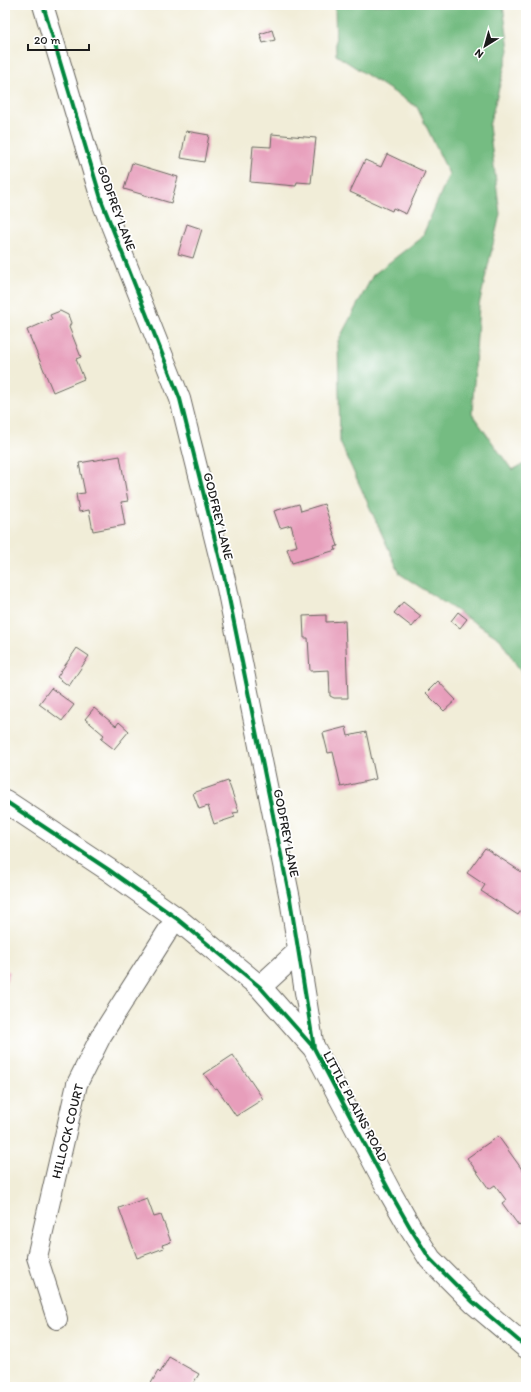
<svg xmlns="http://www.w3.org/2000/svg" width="531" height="1392" viewBox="0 0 531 1392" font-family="Itim,sans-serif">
<rect width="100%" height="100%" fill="#fff"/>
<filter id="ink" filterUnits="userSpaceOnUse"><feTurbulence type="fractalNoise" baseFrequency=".025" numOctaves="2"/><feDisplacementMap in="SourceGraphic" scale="8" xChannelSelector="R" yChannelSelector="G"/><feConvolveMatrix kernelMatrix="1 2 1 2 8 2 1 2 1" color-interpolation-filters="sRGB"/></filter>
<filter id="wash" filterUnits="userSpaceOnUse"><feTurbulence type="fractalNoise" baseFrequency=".012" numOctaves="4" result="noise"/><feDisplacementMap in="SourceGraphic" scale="16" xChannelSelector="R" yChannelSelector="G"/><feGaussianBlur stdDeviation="0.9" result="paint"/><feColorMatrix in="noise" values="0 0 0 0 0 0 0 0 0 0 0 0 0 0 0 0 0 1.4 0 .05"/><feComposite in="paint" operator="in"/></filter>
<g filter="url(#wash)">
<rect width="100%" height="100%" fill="#f1edd8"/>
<path fill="#74bc82" stroke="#486c4f" d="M 335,5 L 503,5 L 509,50 L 489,126 L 500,214 L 479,305 L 472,414 L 512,470 L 526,463 L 526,680 L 500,639 L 400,574 L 340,442 L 338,341 L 373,275 L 422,237 L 449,174 L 417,107 L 336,55 Z"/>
<g id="blocks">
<path fill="#e79ebb" d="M 272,30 L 275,40 L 263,43 L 260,34 Z
M 186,131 L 209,135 L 204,162 L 181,158 Z
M 272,134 L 316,138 L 311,183 L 297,182 L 296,186 L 250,182 L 253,146 L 271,147 Z
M 387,154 L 425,172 L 406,214 L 393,208 L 392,211 L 350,192 L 365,160 L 381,167 Z
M 132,163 L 178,177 L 171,203 L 124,189 Z
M 187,224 L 202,229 L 193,258 L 178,254 Z
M 60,311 L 68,315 L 71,323 L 69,327 L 81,357 L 76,359 L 84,379 L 53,392 L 27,330 L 52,319 L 50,315 Z
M 120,456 L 128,501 L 121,502 L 125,525 L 93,531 L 89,510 L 79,512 L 76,494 L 85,493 L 79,463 Z
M 299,504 L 301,511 L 324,504 L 338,546 L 335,547 L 336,550 L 292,563 L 287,549 L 297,546 L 291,525 L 280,528 L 274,511 Z
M 403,602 L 421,616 L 412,627 L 394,613 Z
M 458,612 L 467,619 L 460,628 L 451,621 Z
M 326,615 L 326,622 L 345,621 L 348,698 L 334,698 L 330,696 L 329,670 L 310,671 L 308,638 L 304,638 L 303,616 Z
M 77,648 L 89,656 L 69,686 L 57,677 Z
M 438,681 L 456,700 L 444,711 L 426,693 Z
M 51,688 L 74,705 L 62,721 L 39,704 Z
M 94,708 L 116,726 L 119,722 L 129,731 L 114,749 L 101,739 L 104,735 L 85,719 Z
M 346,727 L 348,736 L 366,732 L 376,779 L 341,787 L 333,752 L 328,753 L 323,733 Z
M 228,781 L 239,812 L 233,813 L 235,817 L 214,824 L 208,806 L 199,809 L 193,793 Z
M 485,848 L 526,875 L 526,903 L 518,915 L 481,891 L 485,885 L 467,873 Z
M 5,970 L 10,972 L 5,984 Z
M 233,1055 L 263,1099 L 236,1116 L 217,1088 L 215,1089 L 204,1074 Z
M 498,1136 L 526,1175 L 526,1221 L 519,1226 L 502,1203 L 506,1200 L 495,1185 L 489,1189 L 467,1158 Z
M 147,1198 L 154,1217 L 161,1215 L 171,1242 L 162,1245 L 164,1248 L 137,1258 L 119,1208 Z
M 169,1357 L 199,1374 L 191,1387 L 149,1387 L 158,1371 L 160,1373 Z"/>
</g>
</g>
<g filter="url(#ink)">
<use href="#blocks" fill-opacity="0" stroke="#67655e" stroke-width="1"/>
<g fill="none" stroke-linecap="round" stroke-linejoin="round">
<g stroke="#67655e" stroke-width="22">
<path id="minor" d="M 43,5 L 102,202 L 180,399 L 227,588 L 290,899 L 314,1048
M 57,1319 L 37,1257 L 77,1084 L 101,1036 L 176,918"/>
</g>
<g stroke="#67655e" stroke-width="24">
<path id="tertiary" d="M 5,801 L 109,870 L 176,918 L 260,987 L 314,1048 L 391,1194 L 411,1229 L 430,1259 L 473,1302 L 526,1347
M 260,987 L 299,951"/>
</g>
<use href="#minor" stroke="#fff" stroke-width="20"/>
<use href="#tertiary" stroke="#fff" stroke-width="22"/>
<g stroke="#fff" stroke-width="6">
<path id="cycleway" d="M 43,5 L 102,202 L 180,399 L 227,588 L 290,899 L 314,1048
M 5,801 L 109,870 L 176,918 L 260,987 L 314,1048 L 391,1194 L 411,1229 L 430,1259 L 473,1302 L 526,1347"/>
</g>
<use href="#cycleway" stroke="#00873e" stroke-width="4"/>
</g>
</g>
<g text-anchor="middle" stroke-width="3.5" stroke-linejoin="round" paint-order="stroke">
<g font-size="13" fill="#1c1c1c" stroke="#fff">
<text transform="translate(117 208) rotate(70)" y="5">GODFREY LANE</text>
<text transform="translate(219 516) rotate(76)" y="5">GODFREY LANE</text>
<text transform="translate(287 833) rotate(79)" y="5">GODFREY LANE</text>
<text transform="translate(356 1106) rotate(62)" y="5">LITTLE PLAINS ROAD</text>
<text transform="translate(67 1131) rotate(-76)" y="5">HILLOCK COURT</text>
</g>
</g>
<rect width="531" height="1392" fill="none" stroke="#fff" stroke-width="20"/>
<g transform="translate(485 46) rotate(217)" stroke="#ffffff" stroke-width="3" paint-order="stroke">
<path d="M0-3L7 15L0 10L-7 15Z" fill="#1c1c1c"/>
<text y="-6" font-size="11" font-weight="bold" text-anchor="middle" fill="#1c1c1c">N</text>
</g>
<path d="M28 44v6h61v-6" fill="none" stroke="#1c1c1c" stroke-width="2"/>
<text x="34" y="44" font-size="12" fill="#1c1c1c" stroke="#ffffff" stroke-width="3" paint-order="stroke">20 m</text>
</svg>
